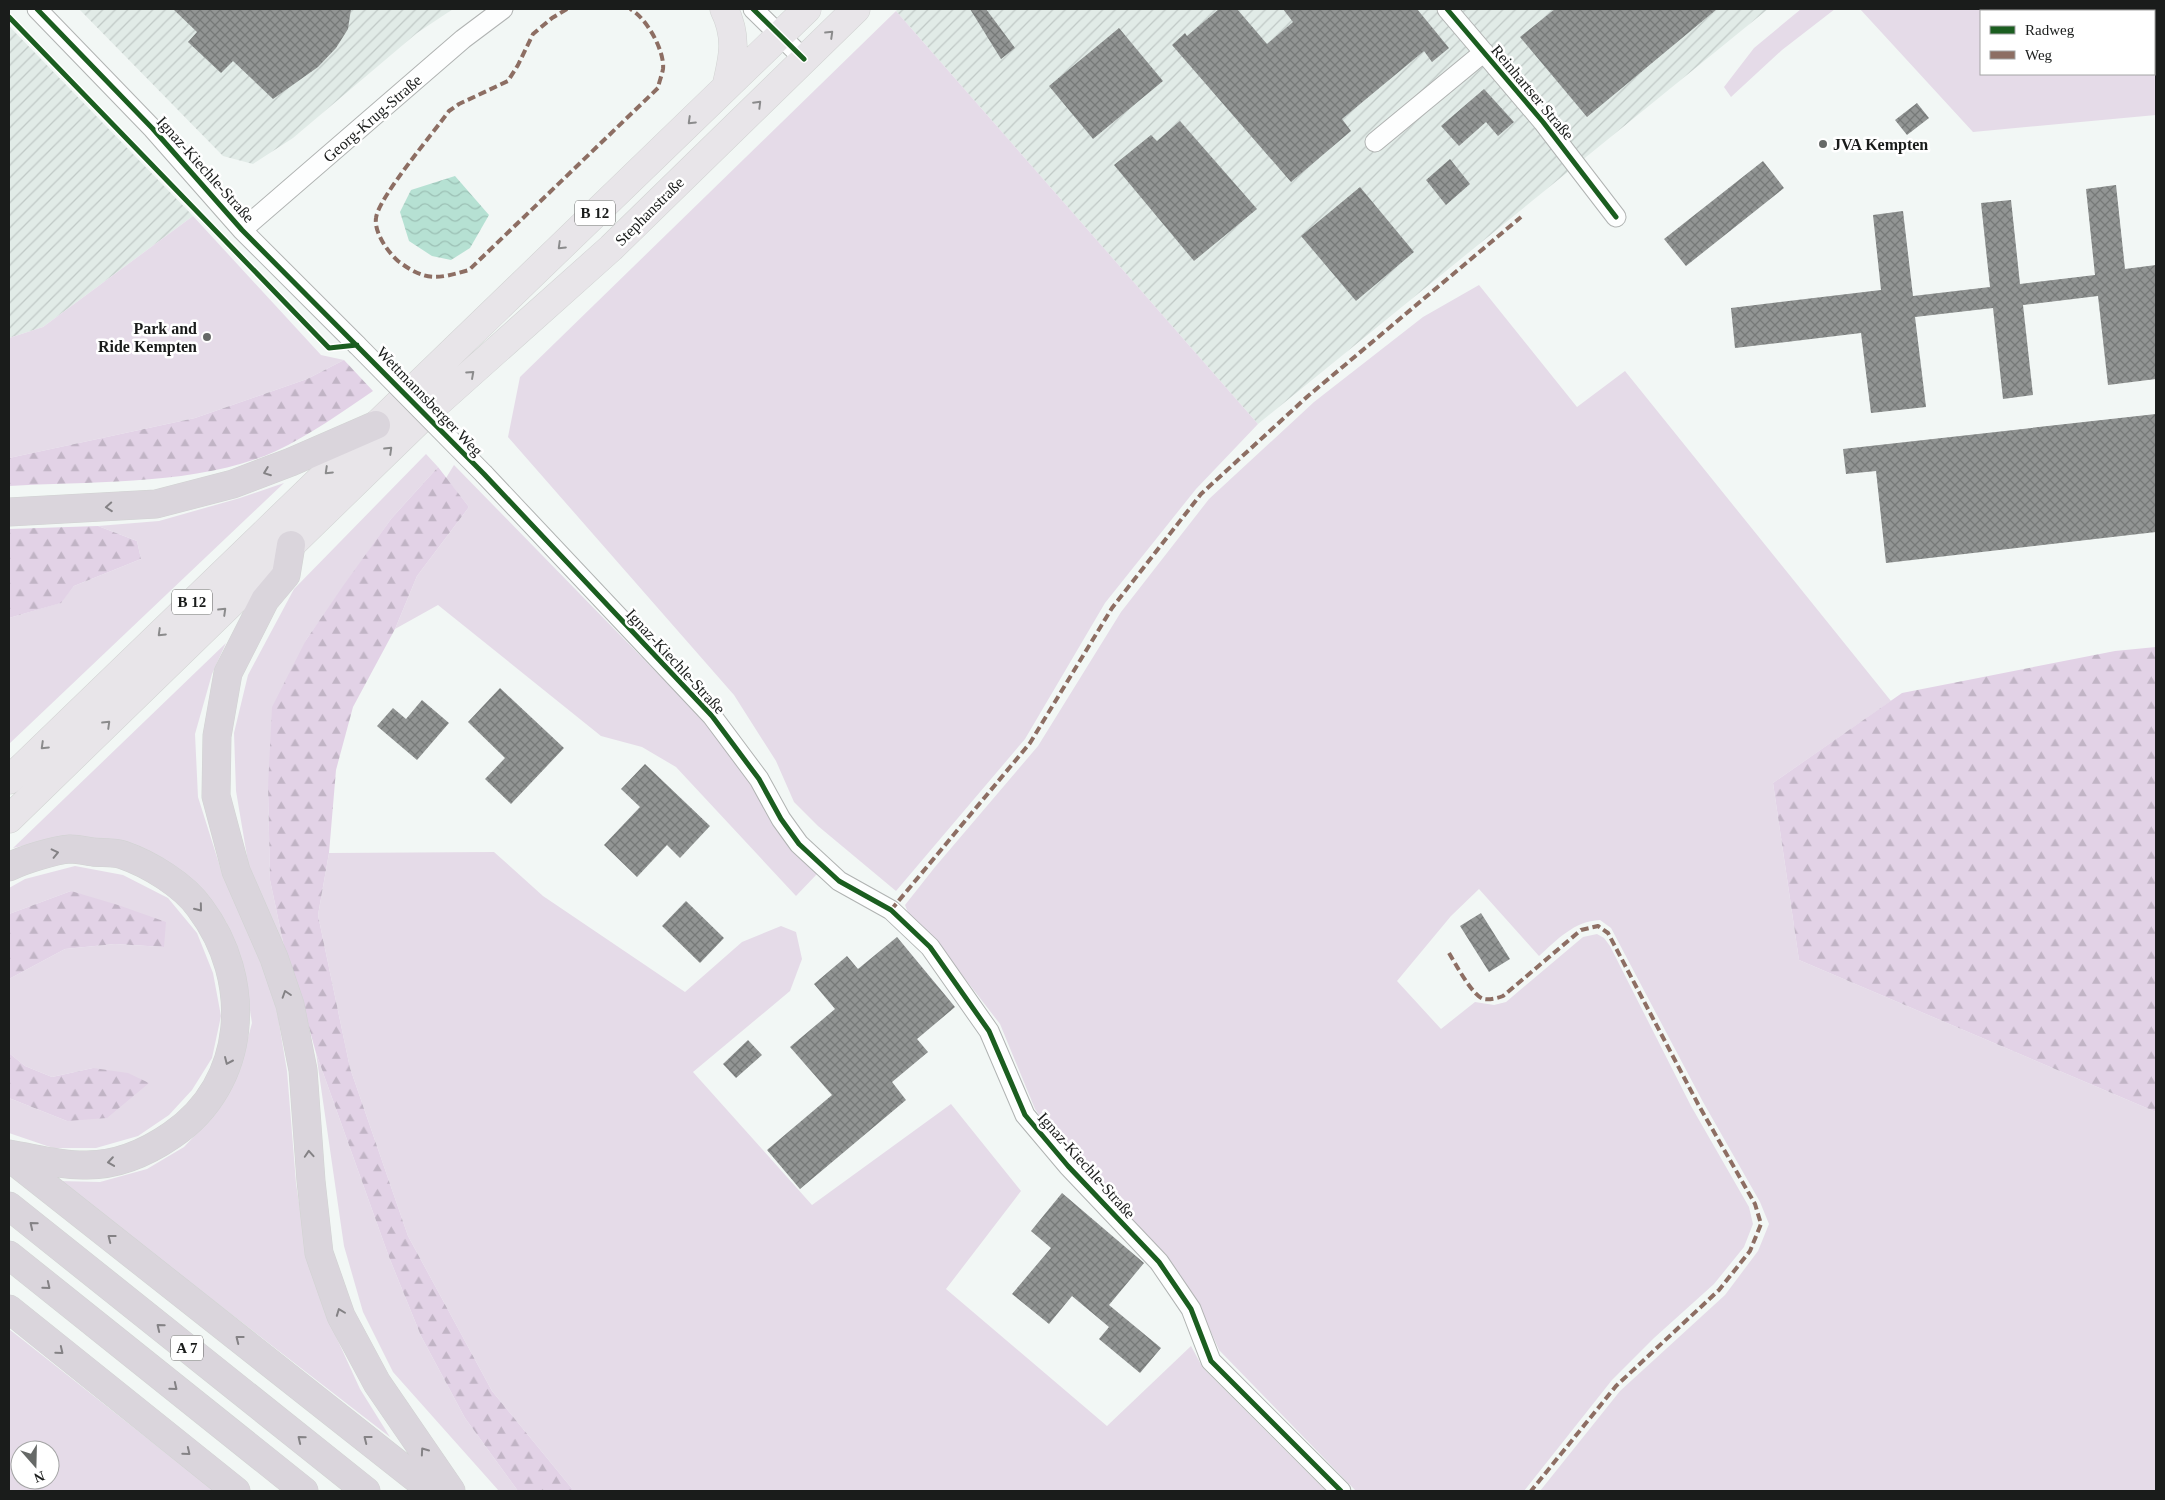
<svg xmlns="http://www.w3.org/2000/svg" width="2165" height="1500" viewBox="0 0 2165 1500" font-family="'Times New Roman',serif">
<defs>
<pattern id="industrial-furrows" width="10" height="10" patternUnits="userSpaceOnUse" patternTransform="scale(1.25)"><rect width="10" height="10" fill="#e1ebe7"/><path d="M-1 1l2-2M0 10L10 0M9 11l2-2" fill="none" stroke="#c0c9c6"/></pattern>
<pattern id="forest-firs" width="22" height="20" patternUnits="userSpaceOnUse" patternTransform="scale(1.25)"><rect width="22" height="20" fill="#e2d2e6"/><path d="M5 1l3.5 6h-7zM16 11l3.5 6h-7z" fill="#c1b4c5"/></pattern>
<pattern id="water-waves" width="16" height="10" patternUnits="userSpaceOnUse" patternTransform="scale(1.25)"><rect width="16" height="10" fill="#b6e1d3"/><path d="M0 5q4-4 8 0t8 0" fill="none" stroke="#9cc0b5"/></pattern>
<pattern id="building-cross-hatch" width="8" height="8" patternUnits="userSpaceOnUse" patternTransform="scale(1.25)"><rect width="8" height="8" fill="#929594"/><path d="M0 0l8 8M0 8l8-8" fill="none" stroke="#767978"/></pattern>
</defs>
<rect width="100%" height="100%" fill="#f2f7f5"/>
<path fill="url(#industrial-furrows)" d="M 79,9 L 453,9 L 417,33 L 293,138 L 253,164 L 223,156 Z
M 898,9 L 1768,9 L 1258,424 L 896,11 Z
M 9,26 L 193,216 L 43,327 L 9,338 Z"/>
<path fill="#e5dbe8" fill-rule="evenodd" d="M 1801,9 L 1835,9 L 1782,50 L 1731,97 L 1724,87 L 1754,48 Z
M 1860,9 L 2125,9 L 2128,11 L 1981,11 L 1981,74 L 2154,74 L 2154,30 L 2156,32 L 2156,115 L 1973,132 Z
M 896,11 L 1258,424 L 1196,489 L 1105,603 L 1025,739 L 896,891 L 818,826 L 794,802 L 776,761 L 734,695 L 508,437 L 520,377 Z
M 193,216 L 321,355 L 344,360 L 307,379 L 195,418 L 9,458 L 9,338 L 43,327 Z
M 1479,285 L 1577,407 L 1625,371 L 1891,701 L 1773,783 L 1799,960 L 2156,1112 L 2156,1491 L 1540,1491 L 1620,1391 L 1725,1295 L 1758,1251 L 1769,1224 L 1760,1202 L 1703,1102 L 1611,928 L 1600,920 C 1574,921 1557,940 1539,956 L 1479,889 L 1451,916 L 1397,981 L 1441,1029 L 1475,1002 L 1494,1005 L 1506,1002 L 1583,937 L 1597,934 L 1604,938 L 1610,946 L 1691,1106 L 1749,1207 L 1753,1224 L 1744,1247 L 1714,1284 L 1654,1338 L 1612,1380 L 1524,1491 L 1356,1491 L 1219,1350 L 1198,1303 L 1166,1256 L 1072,1162 L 1035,1109 L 1000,1024 L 935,940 L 909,915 L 905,905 L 935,867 L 1038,746 L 1121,612 L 1209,499 L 1314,402 L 1423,317 Z
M 426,454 L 438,467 L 391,519 L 306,640 L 268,787 L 270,880 L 286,956 L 249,868 L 236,791 L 234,733 L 248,675 L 294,589 Z
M 454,465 L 705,722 L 750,783 L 793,850 L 817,874 L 796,896 L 676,767 L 642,747 L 601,736 L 438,605 L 395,629 L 417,576 L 469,507 L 446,478 Z
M 284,483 L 9,744 L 9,618 L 60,603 L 74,586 L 141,559 L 137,541 L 98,526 L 159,521 L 240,498 Z
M 226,643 L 212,674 L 195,734 L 198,797 L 222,873 L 262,962 L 277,1011 L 287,1071 L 296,1183 L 307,1256 L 328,1319 L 360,1389 L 390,1437 L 59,1181 L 100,1182 L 147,1169 L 184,1147 L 215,1114 L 238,1074 L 252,1023 L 243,966 L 226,922 L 188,879 L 68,836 L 13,848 Z
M 494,852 L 543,896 L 685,992 L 742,942 L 781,926 L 796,932 L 802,959 L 790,991 L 693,1072 L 812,1205 L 951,1104 L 1021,1191 L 946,1289 L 1107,1426 L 1191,1346 L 1203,1368 L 1326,1491 L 574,1491 L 492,1391 L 408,1236 L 350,1068 L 318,915 L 329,853 Z
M 75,866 L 123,875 L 168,898 L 197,933 L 213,973 L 221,1016 L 212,1058 L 192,1090 L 169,1115 L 138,1136 L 96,1148 L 53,1148 L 9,1133 L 9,1098 L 67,1121 L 93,1068 L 52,1077 L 25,1066 L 9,1053 L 9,979 L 65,949 L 115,944 L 164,947 L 71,891 L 9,914 L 9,888 L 25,879 Z
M 316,1053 L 389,1257 L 421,1336 L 465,1418 L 518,1491 L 499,1491 L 393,1372 L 363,1312 L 344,1246 Z
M 9,1329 L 214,1491 L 9,1491 ZM 20,1450 L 50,1450 L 50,1480 L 20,1480 Z"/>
<path fill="url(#forest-firs)" d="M 344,360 L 373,391 C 342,412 310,435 276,451 C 200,486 92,481 9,486 L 9,458 L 195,418 L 307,379 Z
M 438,467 L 469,507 L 417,576 L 395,629 L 353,707 L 336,770 L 329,853 L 318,915 L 350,1068 L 408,1236 L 492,1391 L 574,1491 L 518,1491 L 465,1418 L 421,1336 L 389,1257 L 316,1053 L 302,1002 L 286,956 L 270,880 L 268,787 L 272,707 L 306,640 L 343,586 L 391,519 Z
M 98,526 L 137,541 L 141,559 L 74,586 L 61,603 L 9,618 L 9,529 Z
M 2156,647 L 2156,1112 L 1799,960 L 1773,783 L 1902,693 L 2115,651 Z
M 71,891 L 118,905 L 166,922 L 164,947 L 115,944 L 65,949 L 9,979 L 9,914 Z
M 9,1053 L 25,1066 L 52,1077 L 93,1068 L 128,1073 L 149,1083 L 107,1118 L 67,1121 L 9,1098 Z"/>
<path fill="url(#water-waves)" d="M 455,176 L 489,215 L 470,248 L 451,260 L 432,256 L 409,241 L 400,212 L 411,190 Z"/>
<path fill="url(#building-cross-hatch)" d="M 173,9 L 351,9 L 348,29 L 336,48 L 318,67 L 273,99 L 233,61 L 221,73 L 188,42 L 197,32 Z
M 970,9 L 986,9 L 1015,48 L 1001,59 Z
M 1219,9 L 1237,9 L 1267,44 L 1293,22 L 1283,9 L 1417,9 L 1449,48 L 1432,62 L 1424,51 L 1342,119 L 1351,131 L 1291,182 L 1172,45 L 1185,33 L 1187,36 Z
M 1555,9 L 1717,9 L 1587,117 L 1520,37 Z
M 1119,28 L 1163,81 L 1093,139 L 1049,86 Z
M 1484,89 L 1514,122 L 1498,136 L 1486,122 L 1459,146 L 1441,126 Z
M 1917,103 L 1929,118 L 1907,135 L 1895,120 Z
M 1180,121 L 1257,209 L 1194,261 L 1114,165 L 1151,135 L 1157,141 Z
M 1450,159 L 1470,184 L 1446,205 L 1426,180 Z
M 1763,161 L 1784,188 L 1686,266 L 1664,239 Z
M 2116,185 L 2125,269 L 2156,265 L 2156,379 L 2108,385 L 2098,296 L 2023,305 L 2033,395 L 2003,399 L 1993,308 L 1915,317 L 1926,407 L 1871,413 L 1861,333 L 1735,348 L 1731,308 L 1881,290 L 1873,215 L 1903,211 L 1913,296 L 1990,287 L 1981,203 L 2011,200 L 2020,284 L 2095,275 L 2086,189 Z
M 1360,187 L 1414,252 L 1356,301 L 1301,236 Z
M 2156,414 L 2156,532 L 1886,563 L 1876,471 L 1846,474 L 1843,449 Z
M 500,688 L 564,748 L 511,804 L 485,779 L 505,758 L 468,722 Z
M 422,700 L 449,723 L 417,760 L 377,726 L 393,708 L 406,719 Z
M 645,764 L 710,826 L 680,858 L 667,845 L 637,877 L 604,845 L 640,807 L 621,789 Z
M 686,901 L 724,938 L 700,963 L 662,926 Z
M 1481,913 L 1510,959 L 1489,972 L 1460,926 Z
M 897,937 L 955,1007 L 917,1039 L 928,1052 L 892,1082 L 906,1100 L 800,1189 L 767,1150 L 832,1095 L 790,1047 L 835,1009 L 814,984 L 847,956 L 858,969 Z
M 748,1040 L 762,1055 L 736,1078 L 723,1064 Z
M 1062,1193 L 1144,1263 L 1109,1305 L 1161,1348 L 1140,1373 L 1099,1339 L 1109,1327 L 1072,1296 L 1049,1324 L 1012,1294 L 1051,1248 L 1031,1231 Z"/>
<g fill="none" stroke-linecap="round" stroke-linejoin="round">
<g stroke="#b0b3b2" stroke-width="21">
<path id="minor" d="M 37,9 L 153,129 L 242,230 L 357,345
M 753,9 L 804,59
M 1447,9 L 1543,122 L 1616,217
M 1375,142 L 1484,52
M 242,230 L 463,39 L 503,9
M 484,474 L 712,716 L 759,779 L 781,819 L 799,844 L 839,881 L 891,910 L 930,947 L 989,1031 L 1025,1115 L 1068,1166 L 1159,1262 L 1191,1309 L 1211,1361 L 1341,1491"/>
</g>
<g stroke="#d1d3d2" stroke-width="29">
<path id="primary" d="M 724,9 C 738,37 733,58 726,87
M 9,780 L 807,9
M 9,819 L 434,406 L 611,248 L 856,9"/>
</g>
<g stroke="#d1d3d2" stroke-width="29">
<path id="motorway" d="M 9,512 L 156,504 L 233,484 L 291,462 L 376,425
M 291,545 L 286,575 L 265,600 L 228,673 L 217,736 L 216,796 L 236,871 L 274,958 L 290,1005 L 303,1070 L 311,1181 L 319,1253 L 341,1316 L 377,1383 L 451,1491
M 9,867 C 22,860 55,850 70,849 C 78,849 86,851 93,852 C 102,853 114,852 123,855 C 149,864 184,885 200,908 C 254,980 248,1083 172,1135 C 146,1153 118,1165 87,1165 C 61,1166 34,1158 9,1154
M 9,1157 L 432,1491
M 9,1206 L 366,1491
M 9,1255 L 304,1491
M 9,1309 L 236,1491"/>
</g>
<use href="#minor" stroke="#fdfefe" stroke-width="19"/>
<use href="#primary" stroke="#e8e5e9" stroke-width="28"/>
<use href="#motorway" stroke="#dad5dc" stroke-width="28"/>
<g stroke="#b0b3b2" stroke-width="21" stroke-linecap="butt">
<path id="minor-bridge" d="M 357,345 L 484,474"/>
</g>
<use href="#minor-bridge" stroke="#fdfefe" stroke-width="19"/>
<path stroke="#8d6e63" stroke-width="4" stroke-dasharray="8 4" stroke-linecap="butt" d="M 567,9 L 552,18 L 533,34 L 518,65 L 508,81 L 459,104 L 449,111 C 435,131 378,198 376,218 C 374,233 388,252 398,261 C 426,282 437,279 469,270 L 658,88 C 659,82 662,75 663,69 C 665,51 646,17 630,9
M 891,910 L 1030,743 L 1112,608 L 1201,494 L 1308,396 L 1521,217
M 1449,953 C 1455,963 1473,997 1484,999 C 1490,1000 1498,998 1503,996 L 1581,930 L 1598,926 L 1608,933 L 1698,1104 L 1755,1204 L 1761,1224 L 1750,1251 L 1719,1290 L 1616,1386 L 1531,1491"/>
<g stroke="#fff" stroke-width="8">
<path id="cycleway" d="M 37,9 L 153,129 L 242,230 L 484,474 L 712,716 L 759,779 L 781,819 L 799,844 L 839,881 L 891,910 L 930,947 L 989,1031 L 1025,1115 L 1068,1166 L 1159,1262 L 1191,1309 L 1211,1361 L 1341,1491
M 753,9 L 804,59
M 1447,9 L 1543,122 L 1616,217
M 9,17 L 329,348 L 357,345"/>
</g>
<use href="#cycleway" stroke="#1b5e20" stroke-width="5"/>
</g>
<defs><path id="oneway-chevron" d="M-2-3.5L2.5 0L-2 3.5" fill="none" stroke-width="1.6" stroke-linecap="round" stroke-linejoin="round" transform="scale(1.25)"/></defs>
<g stroke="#8b8b8c">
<use href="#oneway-chevron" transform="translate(830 34) rotate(-44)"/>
<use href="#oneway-chevron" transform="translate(758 104) rotate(-45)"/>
<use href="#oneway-chevron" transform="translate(691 121) rotate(136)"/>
<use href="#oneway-chevron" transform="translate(561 246) rotate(136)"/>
<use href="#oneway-chevron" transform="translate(471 374) rotate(-42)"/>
<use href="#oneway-chevron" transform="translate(389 450) rotate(-44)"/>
<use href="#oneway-chevron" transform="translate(328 471) rotate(136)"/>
<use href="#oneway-chevron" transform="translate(223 611) rotate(-44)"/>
<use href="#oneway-chevron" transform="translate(161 633) rotate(136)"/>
<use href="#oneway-chevron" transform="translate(107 724) rotate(-44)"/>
<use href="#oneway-chevron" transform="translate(44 746) rotate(136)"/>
</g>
<g stroke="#848285">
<use href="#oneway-chevron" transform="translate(267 472) rotate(159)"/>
<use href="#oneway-chevron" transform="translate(109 507) rotate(176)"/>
<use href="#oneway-chevron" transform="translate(55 853) rotate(-13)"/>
<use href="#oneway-chevron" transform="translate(199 908) rotate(51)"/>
<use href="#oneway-chevron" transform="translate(286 994) rotate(-108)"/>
<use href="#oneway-chevron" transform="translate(228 1061) rotate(114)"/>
<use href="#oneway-chevron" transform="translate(309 1154) rotate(-94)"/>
<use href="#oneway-chevron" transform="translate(111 1162) rotate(172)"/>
<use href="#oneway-chevron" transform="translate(33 1225) rotate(-141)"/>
<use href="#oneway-chevron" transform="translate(111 1238) rotate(-142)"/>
<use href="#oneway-chevron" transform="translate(47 1286) rotate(39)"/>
<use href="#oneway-chevron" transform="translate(340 1312) rotate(-111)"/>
<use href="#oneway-chevron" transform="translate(160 1327) rotate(-141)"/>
<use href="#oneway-chevron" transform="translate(239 1339) rotate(-142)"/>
<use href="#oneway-chevron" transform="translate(60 1351) rotate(39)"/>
<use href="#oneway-chevron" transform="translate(174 1387) rotate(39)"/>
<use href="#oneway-chevron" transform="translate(301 1439) rotate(-141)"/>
<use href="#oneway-chevron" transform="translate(367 1439) rotate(-142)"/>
<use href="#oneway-chevron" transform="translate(424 1451) rotate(-125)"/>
<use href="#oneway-chevron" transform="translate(187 1452) rotate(39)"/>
</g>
<g fill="#666967" stroke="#fff" stroke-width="2">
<circle cx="1823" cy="144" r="5"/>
<circle cx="207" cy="337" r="5"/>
</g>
<g text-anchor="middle" stroke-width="5" stroke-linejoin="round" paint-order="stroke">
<g fill="#fff" stroke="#5f605f" stroke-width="1">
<rect x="575" y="200.5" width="40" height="25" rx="4"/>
<rect x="172" y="589.5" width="40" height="25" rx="4"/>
<rect x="171" y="1335.5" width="32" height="25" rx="4"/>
</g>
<g font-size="15" font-weight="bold" fill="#1a1c1b">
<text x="595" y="218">B 12</text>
<text x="192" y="607">B 12</text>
<text x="187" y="1353">A 7</text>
</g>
<g font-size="16" fill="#1a1c1b" stroke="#fff">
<text transform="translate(1533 92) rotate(50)" y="6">Reinhartser Straße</text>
<text transform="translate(372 118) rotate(-41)" y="6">Georg-Krug-Straße</text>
<text transform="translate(206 169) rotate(48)" y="6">Ignaz-Kiechle-Straße</text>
<text transform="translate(649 211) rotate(-45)" y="6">Stephanstraße</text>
<text transform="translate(430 401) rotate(46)" y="6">Wettmannsberger Weg</text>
<text transform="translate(676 661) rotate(47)" y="6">Ignaz-Kiechle-Straße</text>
<text transform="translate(1087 1165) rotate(48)" y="6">Ignaz-Kiechle-Straße</text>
</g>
<g font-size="16" font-weight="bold" fill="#1a1c1b" stroke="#fff" text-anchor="start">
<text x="1833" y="150">JVA Kempten</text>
<text x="197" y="334" text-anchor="end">Park and<tspan x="197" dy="18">Ride Kempten</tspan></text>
</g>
</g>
<rect width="2165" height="1500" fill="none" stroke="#1a1c1b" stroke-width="20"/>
<rect x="1980" y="10" width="175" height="65" fill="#ffffff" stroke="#a3a4a4"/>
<rect x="1990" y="26" width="25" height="8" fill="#1b5e20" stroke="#a3a4a4"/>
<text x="2025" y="35" font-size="15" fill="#1a1c1b">Radweg</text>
<rect x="1990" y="51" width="25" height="8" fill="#8d6e63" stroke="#a3a4a4"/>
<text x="2025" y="60" font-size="15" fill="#1a1c1b">Weg</text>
<g transform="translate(35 1465) rotate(160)"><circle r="24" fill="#ffffff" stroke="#a3a4a4"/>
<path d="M0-4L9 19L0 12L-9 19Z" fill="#666967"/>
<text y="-8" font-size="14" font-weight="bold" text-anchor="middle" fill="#1a1c1b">N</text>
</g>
</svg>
